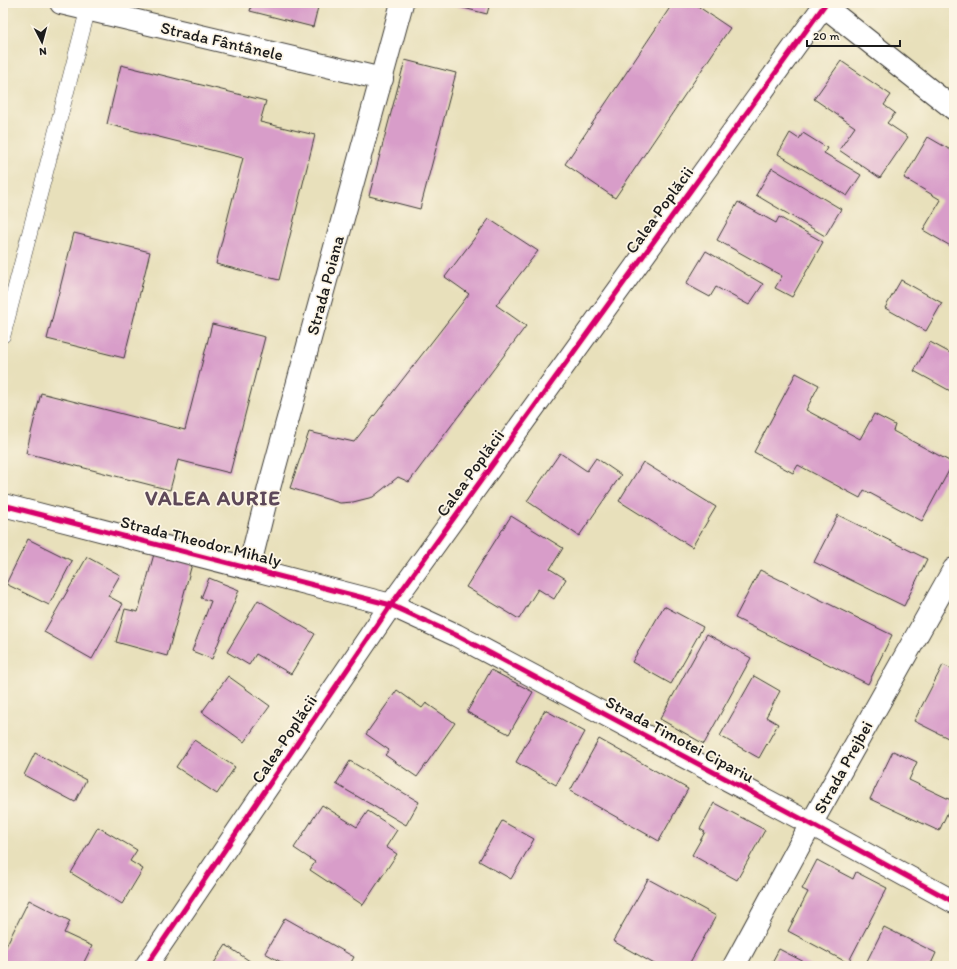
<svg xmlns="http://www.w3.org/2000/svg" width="957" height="969" viewBox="0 0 957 969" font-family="Itim,sans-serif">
<rect width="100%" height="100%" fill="#fcf5e5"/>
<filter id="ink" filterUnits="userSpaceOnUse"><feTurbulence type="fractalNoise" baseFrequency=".025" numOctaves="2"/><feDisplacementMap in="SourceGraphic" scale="8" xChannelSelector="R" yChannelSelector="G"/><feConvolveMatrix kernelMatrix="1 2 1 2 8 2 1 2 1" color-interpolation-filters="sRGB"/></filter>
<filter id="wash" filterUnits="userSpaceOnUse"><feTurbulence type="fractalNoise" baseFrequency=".012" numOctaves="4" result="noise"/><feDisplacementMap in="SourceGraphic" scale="16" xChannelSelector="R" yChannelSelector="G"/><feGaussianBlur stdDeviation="0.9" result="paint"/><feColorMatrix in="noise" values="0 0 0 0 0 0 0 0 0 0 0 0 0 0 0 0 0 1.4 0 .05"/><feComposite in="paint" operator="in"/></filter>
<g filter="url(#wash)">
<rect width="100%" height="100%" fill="#e8e0bb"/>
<g id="blocks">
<path fill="#d89dc9" d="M 252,3 L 319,3 L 313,27 L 250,11 Z
M 444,3 L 490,3 L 487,14 Z
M 673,3 L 693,3 L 730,28 L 615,198 L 565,164 Z
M 405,60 L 456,73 L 420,209 L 369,196 Z
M 841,61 L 891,95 L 884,105 L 895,113 L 887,123 L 908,137 L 880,178 L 839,150 L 855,127 L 814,99 Z
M 121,65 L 266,101 L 260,122 L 315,135 L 279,280 L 216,264 L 243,158 L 107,124 Z
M 790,133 L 799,139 L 803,133 L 827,148 L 824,153 L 861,175 L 847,196 L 778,154 Z
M 928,137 L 954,152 L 954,248 L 923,230 L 941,200 L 904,178 Z
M 772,168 L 841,209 L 825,236 L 756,195 Z
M 738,202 L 776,223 L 779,217 L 823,242 L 792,297 L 775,288 L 782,276 L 717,240 Z
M 489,219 L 538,251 L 496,305 L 526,326 L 409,482 L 398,477 L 373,497 L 353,502 L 340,503 L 290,488 L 309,432 L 354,442 L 469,294 L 445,277 Z
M 74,233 L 150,252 L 124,358 L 47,339 Z
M 706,251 L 763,284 L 749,305 L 716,287 L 710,297 L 686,284 Z
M 901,280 L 942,303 L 926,331 L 885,308 Z
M 212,324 L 265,337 L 230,473 L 178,460 L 170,490 L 26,453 L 41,393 L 185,430 Z
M 930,342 L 954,355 L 954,393 L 914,371 Z
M 796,373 L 819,385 L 806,410 L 860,439 L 874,414 L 895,425 L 893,431 L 953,463 L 922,521 L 864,490 L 860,498 L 798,465 L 793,473 L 754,452 Z
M 560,453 L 587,471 L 596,458 L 621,475 L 579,536 L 527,501 Z
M 643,462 L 716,507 L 692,547 L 619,501 Z
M 838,515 L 927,559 L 904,606 L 814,562 Z
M 511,516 L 563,548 L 550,569 L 566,579 L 554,599 L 538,589 L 519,619 L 466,587 Z
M 28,539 L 72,561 L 49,605 L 6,584 Z
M 154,554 L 192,564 L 167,656 L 116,642 L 125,609 L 138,612 Z
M 87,557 L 120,575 L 108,596 L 123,604 L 92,659 L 44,632 Z
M 760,570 L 892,635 L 868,684 L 735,618 Z
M 209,578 L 239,590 L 212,659 L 192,651 L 211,601 L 201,598 Z
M 258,600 L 315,634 L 291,674 L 256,654 L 249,665 L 227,652 Z
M 664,606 L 703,627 L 671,684 L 632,662 Z
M 707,634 L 751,658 L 704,744 L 660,719 Z
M 943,665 L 954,670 L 954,741 L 914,721 Z
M 491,670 L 533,692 L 509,734 L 467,712 Z
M 228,676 L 270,706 L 244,742 L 202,712 Z
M 754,676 L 780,691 L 766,717 L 778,724 L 759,758 L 720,736 Z
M 397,690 L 422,708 L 426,703 L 455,723 L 417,777 L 385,755 L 389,750 L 366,734 Z
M 545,710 L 585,732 L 556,785 L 516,762 Z
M 599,739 L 688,789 L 659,841 L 570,791 Z
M 194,740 L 235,767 L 217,794 L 176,767 Z
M 893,751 L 917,762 L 909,780 L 953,801 L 939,831 L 870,799 Z
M 35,753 L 86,780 L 75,802 L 24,775 Z
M 350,761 L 419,802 L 406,825 L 336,784 Z
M 714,803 L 765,830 L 737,880 L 692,855 L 705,832 L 700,829 Z
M 322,805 L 357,827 L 368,811 L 397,830 L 386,847 L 397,854 L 363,905 L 310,870 L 315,862 L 294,848 Z
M 502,821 L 534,839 L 511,879 L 479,861 Z
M 98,827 L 137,850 L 130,861 L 143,869 L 122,904 L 71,873 Z
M 817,860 L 853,879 L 856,872 L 887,888 L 848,963 L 788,931 L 808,892 L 802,889 Z
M 648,879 L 716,916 L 688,966 L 658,966 L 613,941 Z
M 29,900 L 70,921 L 64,933 L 92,946 L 82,966 L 13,966 L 3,961 L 3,952 Z
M 285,918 L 354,957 L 349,966 L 288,966 L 265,953 Z
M 884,927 L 936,953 L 930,966 L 879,966 L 867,961 Z
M 226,945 L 257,966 L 212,966 Z
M 779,949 L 812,966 L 770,966 Z"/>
</g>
</g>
<g filter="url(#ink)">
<use href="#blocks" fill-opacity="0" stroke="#3b3934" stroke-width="1"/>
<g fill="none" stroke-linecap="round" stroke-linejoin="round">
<g stroke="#3b3934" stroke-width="16">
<path id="service" d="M 3,335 L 88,9"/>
</g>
<g stroke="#3b3934" stroke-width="24">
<path id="minor" d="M 61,3 L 382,79
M 824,6 L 954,109
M 3,505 L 391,605 L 456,635 L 811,824 L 954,902
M 249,568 L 269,488 L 402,3
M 734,966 L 811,824 L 954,569"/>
</g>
<g stroke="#3b3934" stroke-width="24">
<path id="secondary" d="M 146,966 L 391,605 L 826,3"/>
</g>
<use href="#service" stroke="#fff" stroke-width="15"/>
<use href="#minor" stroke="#fff" stroke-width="22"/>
<use href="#secondary" stroke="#fff" stroke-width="22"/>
<g stroke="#fcf5e5" stroke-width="8">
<path id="cycleway" d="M 3,505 L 391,605 L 456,635 L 811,824 L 954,902
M 146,966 L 391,605 L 826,3"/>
</g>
<use href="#cycleway" stroke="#d6006c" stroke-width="5"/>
</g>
</g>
<g text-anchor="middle" stroke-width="3.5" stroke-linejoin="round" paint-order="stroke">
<g font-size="17" fill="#1c1c1c" stroke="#fcf5e5">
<text transform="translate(222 41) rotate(13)" y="6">Strada Fântânele</text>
<text transform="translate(659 210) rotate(-54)" y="6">Calea Poplăcii</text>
<text transform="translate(325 285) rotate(-75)" y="6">Strada Poiana</text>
<text transform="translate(470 473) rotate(-54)" y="6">Calea Poplăcii</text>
<text transform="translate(201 541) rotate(14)" y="6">Strada Theodor Mihaly</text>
<text transform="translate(284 739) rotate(-56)" y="6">Calea Poplăcii</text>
<text transform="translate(680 739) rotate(28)" y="6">Strada Timotei Cipariu</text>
<text transform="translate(843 767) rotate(-61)" y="6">Strada Prejbei</text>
</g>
<g font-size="21" font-weight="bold" letter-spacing="1" fill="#5e4959" stroke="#fcf5e5">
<text x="213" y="505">VALEA AURIE</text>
</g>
</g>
<rect width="957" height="969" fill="none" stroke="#fcf5e5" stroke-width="16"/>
<g transform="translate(42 42) rotate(174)" stroke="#fcf5e5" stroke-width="3" paint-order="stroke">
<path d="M0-3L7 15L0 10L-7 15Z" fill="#1c1c1c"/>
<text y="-6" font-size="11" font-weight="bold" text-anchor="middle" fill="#1c1c1c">N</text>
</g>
<path d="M807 40v6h93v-6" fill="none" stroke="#1c1c1c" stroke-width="2"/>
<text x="813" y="40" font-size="12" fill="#1c1c1c" stroke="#fcf5e5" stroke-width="3" paint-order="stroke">20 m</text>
</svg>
